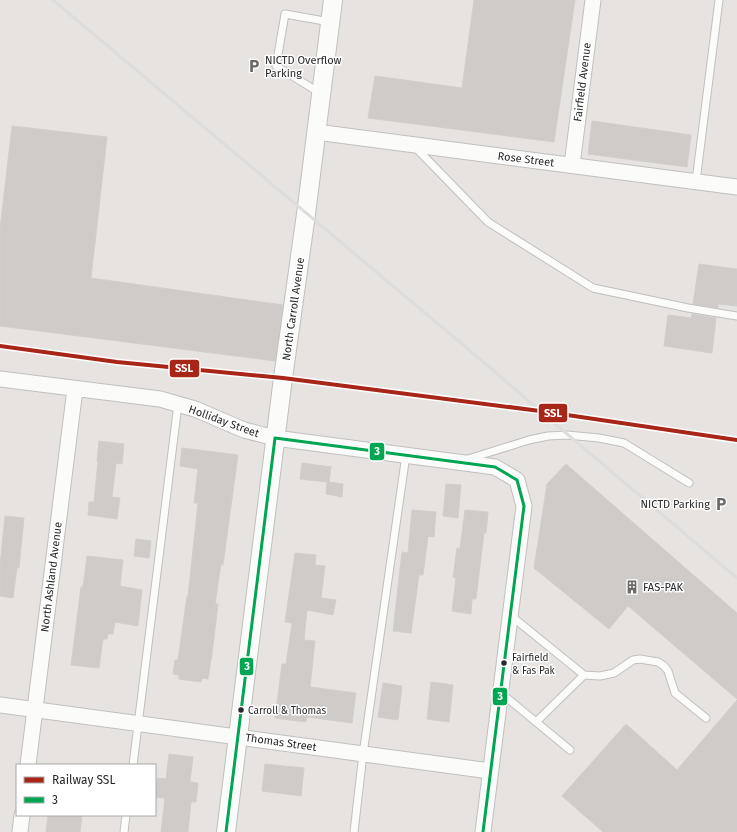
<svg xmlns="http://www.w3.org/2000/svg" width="737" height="832" viewBox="0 0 737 832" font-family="'Fira Sans',sans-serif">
<rect width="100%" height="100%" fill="#e6e3e0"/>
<path fill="#cecbc9" stroke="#d1cfcc" d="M 474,0 L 575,0 L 554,142 L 368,118 L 375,76 L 462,88 Z
M 592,121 L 691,135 L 687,167 L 588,154 Z
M 12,126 L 107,137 L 91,278 L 283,305 L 275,361 L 0,326 L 0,229 Z
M 699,264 L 737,269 L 737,306 L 718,304 L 718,308 L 693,304 Z
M 692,314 L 716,318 L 712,353 L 664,346 L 668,315 L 691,318 Z
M 99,441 L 124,444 L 122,464 L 116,463 L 112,497 L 120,498 L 117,519 L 88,515 L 89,502 L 94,502 L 98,461 L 97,461 Z
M 182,448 L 238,455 L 223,565 L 221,564 L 215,604 L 218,604 L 212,654 L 208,679 L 202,678 L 201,682 L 179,679 L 179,675 L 173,674 L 175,660 L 178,660 L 187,596 L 188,596 L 198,503 L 194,503 L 198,469 L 180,466 Z
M 302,463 L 331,467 L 329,482 L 343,484 L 342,497 L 326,494 L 327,482 L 300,479 Z
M 566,464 L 737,613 L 737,699 L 628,606 L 609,629 L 534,568 L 547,484 Z
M 446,484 L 461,485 L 458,518 L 443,516 Z
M 412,510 L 436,512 L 434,537 L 428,536 L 423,575 L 419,575 L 411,633 L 393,631 L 402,552 L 408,553 Z
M 465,510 L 488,512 L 486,533 L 484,533 L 476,599 L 472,599 L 471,614 L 452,611 L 456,578 L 453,577 L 457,548 L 460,549 Z
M 5,516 L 24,518 L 19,568 L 17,568 L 13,598 L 0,596 L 0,565 Z
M 136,539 L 151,541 L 149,558 L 134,556 Z
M 295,553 L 316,555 L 315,565 L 325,566 L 321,598 L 336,600 L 333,615 L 307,610 L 304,640 L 315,641 L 310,687 L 356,693 L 352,723 L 307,717 L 306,722 L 275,718 L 282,664 L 286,664 L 292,623 L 285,622 Z
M 87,556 L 123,560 L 120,586 L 142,590 L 138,626 L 115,622 L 113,634 L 108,634 L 107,639 L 103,639 L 99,668 L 71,665 L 81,587 L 83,587 Z
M 431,682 L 453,685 L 449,722 L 427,719 Z
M 383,683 L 402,686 L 398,720 L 378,717 Z
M 737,700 L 737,832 L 603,832 L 562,796 L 626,724 L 677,770 Z
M 169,754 L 193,757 L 190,782 L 198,783 L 196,802 L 191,802 L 188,832 L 161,832 L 165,798 L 155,797 L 155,793 L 157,778 L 166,779 Z
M 265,764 L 304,768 L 301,796 L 262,791 Z
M 48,815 L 82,815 L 80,832 L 46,832 Z"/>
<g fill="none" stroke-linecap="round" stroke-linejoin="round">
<g stroke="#c0c0c1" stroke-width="9">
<path id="service" d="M 320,93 L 276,66 L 285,14 L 330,22
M 415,147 L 488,222 L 593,288 L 688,308 L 737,316
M 696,181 L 719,0
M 468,459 L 529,440 L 548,436 L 567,435 L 599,438 L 624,443 L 689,483
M 510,615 L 584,675 L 600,676 L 614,673 L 633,660 L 640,659 L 658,662 L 664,666 L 668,671 L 675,693 L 706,718
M 501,693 L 570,750
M 536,722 L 584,675
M 133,765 L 178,404
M 124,832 L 126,815
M 354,832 L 363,754 L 406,455"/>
</g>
<g stroke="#c0c0c1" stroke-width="17">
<path id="minor" d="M 316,132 L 737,187
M 572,165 L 593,0
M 0,379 L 160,399 L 195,409 L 244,430 L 275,438 L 495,467 L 517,480 L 524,506 L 483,832
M 0,705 L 490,771
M 28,765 L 75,389
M 20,832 L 22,815"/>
</g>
<g stroke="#c0c0c1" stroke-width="20">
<path id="tertiary" d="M 226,832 L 283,378 L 306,214 L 333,0"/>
</g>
<use href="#service" stroke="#fbfbfa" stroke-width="7"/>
<use href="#minor" stroke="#fbfbfa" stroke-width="15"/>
<use href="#tertiary" stroke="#fbfbfa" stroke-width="18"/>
<path stroke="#ddddde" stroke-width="3" d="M 53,0 L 494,371 L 540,411 L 737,578"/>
<g stroke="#fff" stroke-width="6">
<path id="bus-1" d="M 226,832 L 275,438 L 495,467 L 517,480 L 524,506 L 483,832"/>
</g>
<use href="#bus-1" stroke="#00a651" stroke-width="3"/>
<g stroke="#fff" stroke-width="7">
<path id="rail-1" d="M 0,346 L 117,362 L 283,378 L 540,411 L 737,440"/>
</g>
<use href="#rail-1" stroke="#a82618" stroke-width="4"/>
</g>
<defs>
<g id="parking-bare" transform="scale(1.08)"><path d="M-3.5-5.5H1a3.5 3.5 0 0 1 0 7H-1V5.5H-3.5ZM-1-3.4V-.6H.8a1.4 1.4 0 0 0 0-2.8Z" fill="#6b6a69" stroke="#fff" stroke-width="2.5" paint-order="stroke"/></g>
<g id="building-bare" transform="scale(1.08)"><path d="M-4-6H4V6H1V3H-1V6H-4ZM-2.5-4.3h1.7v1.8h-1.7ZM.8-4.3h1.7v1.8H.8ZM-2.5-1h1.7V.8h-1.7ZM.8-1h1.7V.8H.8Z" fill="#6b6a69" stroke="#fff" stroke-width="2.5" paint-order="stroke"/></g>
</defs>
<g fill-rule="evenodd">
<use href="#parking-bare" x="254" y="66"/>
<use href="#parking-bare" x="721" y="504"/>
<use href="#building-bare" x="632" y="587"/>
</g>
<g fill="#292929" stroke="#fff" stroke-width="1.5">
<circle cx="504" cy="663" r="3.5"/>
<circle cx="241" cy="710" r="3.5"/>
</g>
<g text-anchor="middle" stroke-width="3" stroke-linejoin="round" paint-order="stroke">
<g font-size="10" fill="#292929" stroke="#fff" text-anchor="start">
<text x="512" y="661">Fairfield<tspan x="512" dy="13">&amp; Fas Pak</tspan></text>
<text x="248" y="714">Carroll &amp; Thomas</text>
</g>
<g font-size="11" fill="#292929" stroke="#fff" text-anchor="start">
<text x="265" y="64">NICTD Overflow<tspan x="265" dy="13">Parking</tspan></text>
<text x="710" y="508" text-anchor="end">NICTD Parking</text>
<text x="643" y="591">FAS-PAK</text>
</g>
<g font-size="11" fill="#292929" stroke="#fff">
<text transform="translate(582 82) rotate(-83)" y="4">Fairfield Avenue</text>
<text transform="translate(526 159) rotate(7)" y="4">Rose Street</text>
<text transform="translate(293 309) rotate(-82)" y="4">North Carroll Avenue</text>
<text transform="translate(224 421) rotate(20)" y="4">Holliday Street</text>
<text transform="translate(51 577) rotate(-83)" y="4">North Ashland Avenue</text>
<text transform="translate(281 742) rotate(8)" y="4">Thomas Street</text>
</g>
</g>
<g stroke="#fff" stroke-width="1.5">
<rect x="169" y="359" width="31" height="19" rx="4" fill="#a82618"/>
<rect x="538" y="403" width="30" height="20" rx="4" fill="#a82618"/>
<rect x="369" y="442" width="16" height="19" rx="4" fill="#00a651"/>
<rect x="239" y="657" width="15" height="19" rx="4" fill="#00a651"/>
<rect x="492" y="687" width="16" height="19" rx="4" fill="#00a651"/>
</g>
<g font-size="11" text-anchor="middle" font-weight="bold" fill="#fff">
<text x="184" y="372">SSL</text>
<text x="553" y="417">SSL</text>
<text x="377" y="455">3</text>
<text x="247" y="670">3</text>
<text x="500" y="700">3</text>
</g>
<rect x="16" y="764" width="140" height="52" fill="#ffffff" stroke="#a9a9a9"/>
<rect x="24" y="777" width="20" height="6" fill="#a82618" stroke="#a9a9a9"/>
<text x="52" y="784" font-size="12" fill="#292929">Railway SSL</text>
<rect x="24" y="797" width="20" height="6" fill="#00a651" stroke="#a9a9a9"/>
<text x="52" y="804" font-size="12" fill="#292929">3</text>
</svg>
